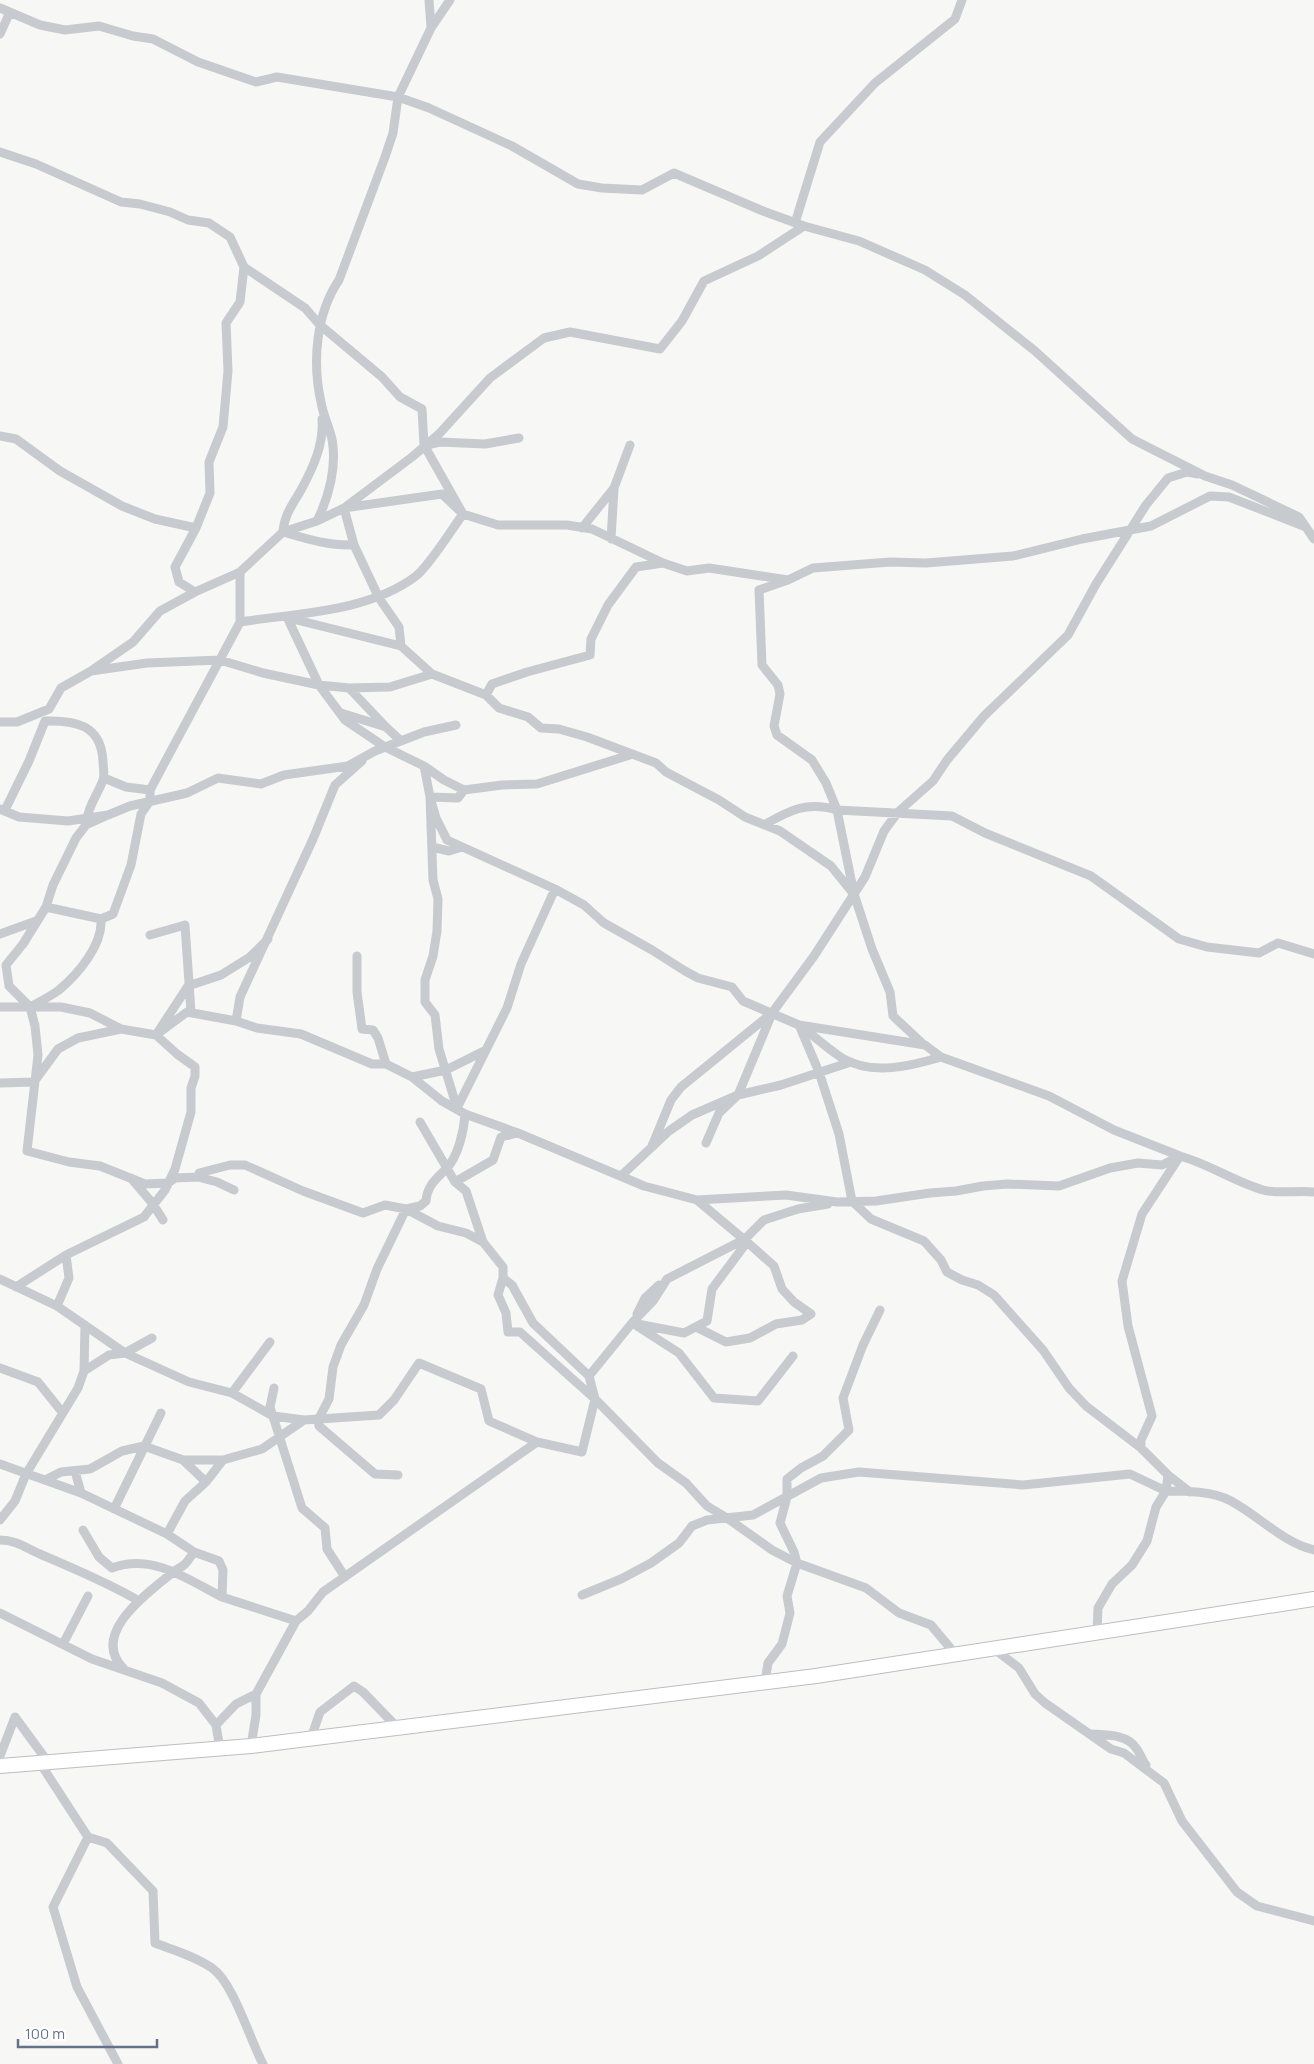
<svg xmlns="http://www.w3.org/2000/svg" width="1314" height="2064" viewBox="0 0 1314 2064" font-family="Manrope,sans-serif">
<rect width="100%" height="100%" fill="#f7f8f5"/>
<g fill="none" stroke-linecap="round" stroke-linejoin="round">
<g stroke="#bcbdc1" stroke-width="16">
<path id="trunk" d="M 0,1766 L 251,1746 L 816,1676 L 1314,1599"/>
</g>
<path stroke="#c7cace" stroke-width="9" d="M 429,0 L 431,27
M 0,8 L 40,25 L 65,30 L 99,26 L 133,36 L 153,39 L 198,62 L 256,82 L 277,77 L 398,97 L 429,108 L 512,146 L 578,184 L 602,188 L 642,190 L 674,173 L 763,211 L 804,226 L 859,241 L 925,270 L 965,295 L 1035,351 L 1132,439 L 1205,476 L 1232,485 L 1299,517 L 1314,539
M 0,34 L 10,12
M 0,152 L 36,164 L 121,202 L 140,204 L 170,212 L 188,220 L 209,223 L 230,237 L 244,267 L 305,308 L 320,325 L 382,377 L 400,397 L 422,409 L 424,445 L 463,514 L 498,525 L 567,525 L 592,529 L 663,563 L 687,571 L 709,568 L 788,580
M 795,223 L 820,142 L 875,83 L 955,19 L 962,0
M 322,419 C 324,444 313,468 301,490 C 293,504 284,515 283,532 C 307,539 329,546 354,545
M 0,436 L 16,439 L 60,471 L 122,506 L 155,519 L 196,528
M 427,445 L 440,442 L 485,444 L 519,438
M 317,521 C 329,497 337,466 332,439 C 329,426 323,415 321,402 C 312,362 316,314 339,280 L 385,157 L 393,133 L 398,97 L 431,28 L 450,0
M 582,528 L 614,488 L 630,445
M 611,539 L 614,489
M 240,572 L 240,622
M 195,592 L 179,582 L 175,567 L 196,528 L 210,493 L 209,462 L 223,427 L 228,371 L 226,323 L 240,302 L 244,267
M 287,617 L 319,685 L 345,720 L 385,747 L 424,766 L 444,780 L 464,790 L 458,798 L 430,797 L 436,818 L 447,840 L 555,889 L 584,905 L 604,923 L 652,950 L 685,971 L 698,978 L 732,987 L 743,1001 L 799,1025 L 925,1045 L 941,1057 L 1049,1096 L 1114,1130 L 1180,1156 L 1142,1214 L 1122,1281 L 1128,1326 L 1152,1416 L 1141,1440 L 1141,1448
M 289,618 L 401,646 L 432,674 L 486,695 L 499,708 L 528,717 L 541,728 L 559,729 L 587,737 L 656,763 L 666,772 L 719,800 L 745,817 L 780,831 L 831,866 L 852,892
M 91,671 L 147,663 L 220,660 L 263,673 L 319,685 L 349,688 L 390,687 L 432,674
M 349,688 L 386,727
M 486,695 L 492,684 L 527,672 L 590,655 L 591,639 L 608,605 L 636,567 L 663,563
M 341,713 L 386,727 L 401,741
M 0,722 L 17,722 L 49,709 L 61,688 L 91,671 L 133,642 L 160,611 L 195,592 L 240,572 L 283,532 L 317,521 L 344,508 L 412,457 L 439,434 L 490,378 L 544,338 L 570,332 L 660,349 L 682,321 L 704,281 L 758,256 L 804,226
M 424,766 L 430,797 L 433,880 L 438,899 L 437,931 L 433,956 L 425,980 L 425,1002 L 435,1015 L 439,1049 L 457,1108
M 104,778 L 126,787 L 150,790
M 464,790 L 502,785 L 537,784 L 633,754
M 0,809 L 19,817 L 68,821 L 108,815 L 130,806 L 187,793 L 218,778 L 261,784 L 284,775 L 348,766 L 375,751 L 424,732 L 456,725
M 5,810 L 29,761 L 45,721 C 76,720 101,725 103,761 C 103,767 105,775 103,780 C 98,794 88,806 87,820
M 108,815 L 86,825 L 76,838 L 53,885 L 46,907 L 23,944 L 6,965 L 9,986 L 30,1007 L 35,1026 L 38,1055 L 27,1151 L 69,1162 L 100,1166 L 145,1184 L 168,1183 L 175,1178 L 198,1177 L 217,1182 L 234,1190
M 764,825 C 790,810 807,801 837,810 L 952,816 L 985,833 L 1091,876 L 1179,939 L 1207,947 L 1259,953 L 1278,943 L 1314,954
M 432,847 L 449,851 L 462,847
M 46,907 L 101,919 L 113,914 L 131,865 L 141,814 L 150,801 L 150,790 L 240,622 C 297,613 369,612 416,576 C 429,566 452,529 463,514 L 442,494 L 344,508 L 354,545 L 379,598 L 399,627 L 401,646
M 0,934 L 36,921
M 150,935 L 185,925 L 191,1012
M 357,956 L 357,992 L 362,1029 L 373,1030 L 378,1038 L 386,1064
M 32,1006 C 41,1001 51,996 59,990 C 78,974 103,945 101,919
M 0,1007 L 61,1007 L 90,1013 L 121,1029 L 156,1035 L 187,1012 L 236,1021 L 257,1028 L 301,1034 L 372,1064 L 386,1064 L 412,1077 L 442,1101 L 465,1114 L 518,1133 L 644,1186 L 697,1200 L 786,1195 L 837,1202 L 876,1201 L 930,1193 L 956,1191 L 983,1186 L 1007,1184 L 1059,1186 L 1110,1168 L 1138,1163 L 1162,1165 L 1180,1156 C 1209,1164 1235,1182 1263,1190 C 1275,1194 1300,1190 1314,1192
M 236,1021 L 240,997 L 313,839 L 335,785 L 362,761
M 799,1025 L 819,1072 L 839,1134 L 852,1201 L 871,1219 L 924,1241 L 941,1260 L 947,1272 L 962,1280 L 978,1285 L 994,1295 L 1043,1350 L 1069,1388 L 1086,1406 L 1141,1448 L 1168,1475 L 1190,1492
M 802,1027 C 815,1037 828,1049 842,1058 C 872,1076 911,1066 941,1057
M 923,1044 L 893,1016 L 890,992 L 872,949 L 854,894 L 837,810 L 826,783 L 812,760 L 777,735 L 774,726 L 780,694 L 778,685 L 762,665 L 759,590 L 788,580 L 813,568 L 890,562 L 926,563 L 1013,556 L 1082,539 L 1151,526 L 1210,496 L 1229,497 L 1306,527
M 412,1077 L 446,1070 L 484,1051
M 36,1079 L 58,1049 L 78,1038 L 121,1029
M 0,1083 L 34,1082
M 457,1108 L 507,1008 L 521,964 L 555,889
M 420,1122 L 455,1182 L 466,1191 L 483,1242 L 503,1267 L 503,1278 L 498,1295 L 506,1313 L 508,1332 L 520,1332 L 595,1399 L 658,1463 L 686,1483 L 707,1506 L 727,1518 L 772,1550 L 797,1563 L 866,1588 L 899,1613 L 931,1625 L 956,1655
M 706,1143 L 719,1113 L 738,1095 L 771,1016
M 652,1146 L 671,1100 L 681,1087 L 772,1013 L 814,956 L 854,894 L 865,877 L 884,831 L 898,812 L 933,781 L 947,760 L 984,716 L 1068,635 L 1096,584 L 1146,505 L 1168,478 L 1187,472 L 1198,474
M 622,1175 L 669,1131 L 692,1115 L 738,1095 L 781,1085 L 851,1062
M 198,1177 L 199,1173 L 230,1165 L 245,1165 L 303,1191 L 363,1213 L 385,1205 L 406,1209 L 420,1206 L 426,1201 C 427,1186 436,1179 446,1169 C 458,1157 464,1131 465,1114
M 131,1178 L 153,1204 L 163,1220
M 455,1182 L 493,1160 L 501,1137 L 517,1133
M 503,1278 L 512,1285 L 533,1323 L 589,1376
M 0,1279 L 57,1306 L 125,1353 L 189,1382 L 232,1393 L 273,1416 L 304,1420 L 379,1415 L 394,1400 L 419,1363 L 481,1389 L 489,1421 L 537,1442
M 16,1287 L 66,1255
M 57,1306 L 69,1278 L 66,1255 L 144,1217 L 165,1190 L 175,1169 L 191,1112 L 191,1088 L 195,1076 L 195,1067 L 177,1054 L 156,1035 L 188,986 L 221,975 L 250,957 L 268,939
M 637,1314 L 645,1298 L 659,1285
M 632,1323 L 653,1301 L 667,1279 L 745,1239 L 764,1220 L 798,1209 L 828,1204
M 637,1326 L 679,1353 L 714,1398 L 758,1401 L 793,1356
M 696,1327 L 726,1342 L 750,1338 L 776,1324 L 802,1320 L 811,1314 L 794,1302 L 782,1289 L 774,1266 L 747,1242
M 0,1368 L 38,1382 L 62,1412
M 84,1371 L 85,1325
M 274,1388 L 270,1407 L 302,1508 L 325,1528 L 327,1549 L 345,1577
M 232,1393 L 270,1342
M 183,1460 L 206,1482
M 0,1464 L 81,1493 L 167,1534 L 194,1552 L 219,1561 L 223,1570 L 222,1597 L 296,1621
M 75,1471 L 81,1493
M 398,1475 L 375,1474 L 319,1426 L 318,1420 L 329,1399 L 333,1367 L 341,1345 L 364,1305 L 377,1269 L 406,1209 L 438,1226 L 466,1233 L 483,1242
M 47,1479 L 61,1472 L 90,1469 L 122,1451 L 144,1446 L 183,1460 L 223,1460
M 114,1509 L 161,1413
M 0,1520 L 15,1501 L 26,1474 L 78,1388 L 84,1371 L 109,1355 L 125,1353 L 152,1338
M 83,1530 L 99,1557 L 112,1568 C 152,1553 187,1579 222,1597
M 167,1534 L 185,1501 L 206,1482 L 223,1460 L 262,1449 L 304,1420
M 0,1540 C 16,1540 26,1548 40,1554 C 74,1569 107,1582 139,1601
M 582,1595 L 621,1579 L 651,1563 L 679,1543 L 692,1526 L 707,1520 L 753,1515 L 821,1478 L 859,1472 L 1023,1485 L 1130,1474 L 1166,1491 L 1168,1475
M 0,1613 L 92,1659 L 162,1683 L 199,1703 L 216,1725 L 220,1749
M 1097,1633 L 1098,1608 L 1112,1584 L 1132,1565 L 1147,1541 L 1156,1507 L 1166,1491 C 1186,1491 1213,1491 1231,1501 C 1259,1516 1282,1542 1314,1550
M 63,1644 L 88,1596
M 994,1649 L 1019,1668 L 1035,1694 L 1045,1703 L 1111,1749 L 1124,1753 L 1164,1783 L 1182,1821 L 1237,1892 L 1257,1906 L 1314,1921
M 124,1669 C 89,1635 146,1594 172,1573 C 176,1569 181,1568 185,1564 C 188,1561 191,1556 194,1552
M 765,1682 L 768,1663 L 782,1644 L 790,1613 L 787,1596 L 797,1563 L 794,1552 L 780,1523 L 787,1497 L 787,1479 L 801,1468 L 823,1456 L 849,1430 L 843,1398 L 863,1345 L 880,1310
M 15,1717 L 48,1762
M 216,1725 L 236,1704 L 256,1694
M 1091,1734 C 1105,1735 1127,1734 1136,1748 C 1140,1753 1142,1760 1146,1765
M 311,1738 L 320,1712 L 354,1686 L 363,1692 L 397,1727
M 251,1746 L 256,1715 L 256,1694 L 296,1621 L 308,1611 L 323,1592 L 537,1442 L 582,1452 L 595,1399 L 589,1376 L 632,1323 L 684,1333 L 707,1321 L 712,1289 L 747,1242 L 697,1200
M 0,1756 L 15,1717
M 40,1763 L 88,1837 L 107,1843 L 153,1891 L 155,1943 C 173,1950 195,1956 212,1968 C 233,1982 250,2040 263,2064
M 88,1837 L 53,1907 L 77,1987 L 118,2064"/>
<use href="#trunk" stroke="#fff" stroke-width="14"/>
</g>
<path d="M18 2039v8h139v-8" fill="none" stroke="#657188" stroke-width="2.5"/>
<text x="25" y="2039" font-size="15" fill="#657188" stroke="#ffffff" stroke-width="4" paint-order="stroke">100 m</text>
</svg>
